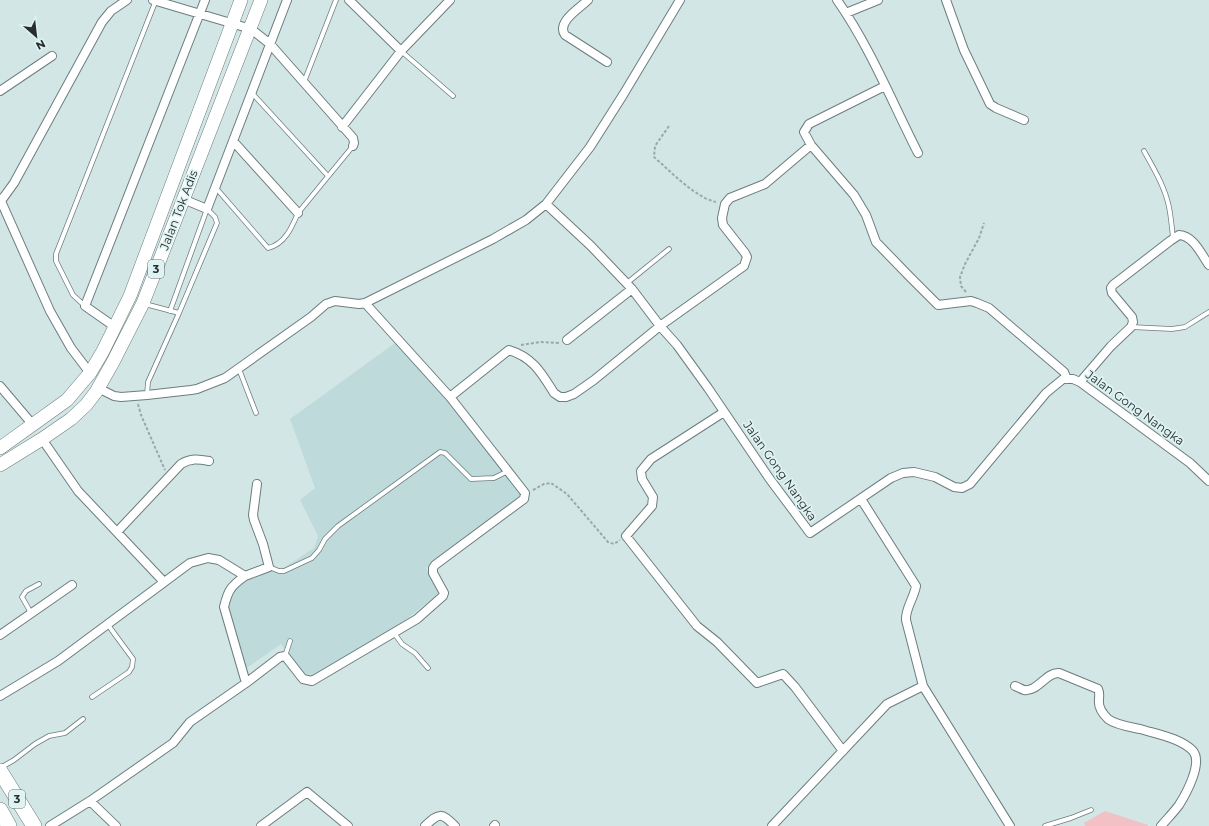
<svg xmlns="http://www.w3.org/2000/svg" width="1209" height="826" viewBox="0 0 1209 826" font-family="Montserrat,sans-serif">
<rect width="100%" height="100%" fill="#d3e6e6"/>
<path fill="#bfdadb" d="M 395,343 L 446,398 L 523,495 L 426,568 L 440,592 L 402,623 L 313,675 L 304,674 L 281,644 L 244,670 L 226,605 L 231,589 L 269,569 L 274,572 L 279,571 L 314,548 L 318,536 L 300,500 L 315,488 L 290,419 Z"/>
<path fill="#f1c1c5" d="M 1105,811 L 1148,825 L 1148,826 L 1085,826 L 1084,823 Z"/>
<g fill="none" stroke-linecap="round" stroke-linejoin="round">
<g stroke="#6c7d7e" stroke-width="5.5">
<path id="lane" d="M 401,51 L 453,96
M 304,82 L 336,0
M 252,93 L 328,176
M 1144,151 C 1154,169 1165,187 1169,207 C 1171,217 1172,228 1173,238
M 216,188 L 268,248 C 285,244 292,227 298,213 L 353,146
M 627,283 L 669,249
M 145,304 L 179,313
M 85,306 L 73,295 L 56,261 L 56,254 L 156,0
M 1131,327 L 1172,329 L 1185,327 L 1209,312
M 239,369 L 256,413
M 147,395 L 148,382 L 179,313 L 217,223 L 215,217 L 207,209 L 170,311
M 269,567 L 279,571 L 284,571 L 312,558 L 319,550 L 325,539 L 338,526 L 440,452 L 445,453 L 471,479 L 494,478 L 508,471
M 31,613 L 22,597 L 26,591 L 39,584
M 394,633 L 402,644 L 415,653 L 428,668
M 285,656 L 290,641
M 92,697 L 129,672 L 132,667 L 133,659 L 108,625
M 0,768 L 14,760 L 35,744 L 49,736 L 65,733 L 83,719
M 1045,826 L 1071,818 L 1091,810"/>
</g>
<g stroke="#6c7d7e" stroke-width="10">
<path id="street" d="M 153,0 L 251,29 L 270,44 L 353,138 L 354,143 L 353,146
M 349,0 L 401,51
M 588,0 C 580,8 556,22 565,35 L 607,62
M 837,0 C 870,47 892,102 918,153
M 946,0 L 964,50 L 990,104 L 996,108 L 1024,120
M 846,13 L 878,0
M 885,86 L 809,124 L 804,132 L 811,145 L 854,195 L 866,215 L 876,242 L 909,276 L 938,305 L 971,301 L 977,303 L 989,308 L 1064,372 L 1067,379
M 0,91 L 52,56
M 342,127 L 401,51 L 450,0
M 233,141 L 298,213
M 0,199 L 50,311 L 71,348 L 90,373
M 183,199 L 207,209 L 287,0
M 1,201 L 14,183 L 102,22 L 111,11 L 127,0
M 546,204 L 591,246 L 632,289 L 660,326 L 677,345 L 708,388 L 769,478 L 810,533 L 891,478 L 903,473 L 914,472 L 935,477 L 954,487 L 962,488 L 970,484 L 1046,393 L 1063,379 L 1073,379 L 1080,382 L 1190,463 L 1209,481
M 115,327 L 85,306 L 205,0
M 567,340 L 632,289
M 1080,382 L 1111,346 L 1131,327 L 1133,322 L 1132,317 L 1112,293 L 1111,288 L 1113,285 L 1170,241 L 1179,235 C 1194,236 1201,254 1209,265
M 0,386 L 33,425
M 98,388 L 114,396 L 121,397 L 147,395 L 191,390 L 197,389 L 225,378 L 311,317 L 326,304 L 335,301 L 359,304 L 365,303 L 493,239 L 526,220 L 546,204 L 590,147 L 623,95 L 680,0
M 450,397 L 509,350 C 533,357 542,374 554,393 L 560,397 L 566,397 L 574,394 L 594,380 L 660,326 L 744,266 L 747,257 L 745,253 L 723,225 L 722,218 L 725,204 L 730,198 L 765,184 L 811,145
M 724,412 L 651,459 L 641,471 L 642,479 L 653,497 L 652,506 L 626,536 L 697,626 L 717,642 L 757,683 L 783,674 L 795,687 L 843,751
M 42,439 L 78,491 L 164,582
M 117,532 L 181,464 C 191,458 198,459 209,461
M 245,576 C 231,586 228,590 224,607 L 246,683
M 0,635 L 72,585
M 923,686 L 1010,826
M 1015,686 C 1018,687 1021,689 1024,690 C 1038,692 1046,672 1059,673 L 1098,689 C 1100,693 1099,696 1099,700 C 1098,707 1103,714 1108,719 C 1116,725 1130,727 1140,729 C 1156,734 1181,738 1193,751 C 1203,763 1186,794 1179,805 C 1174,812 1167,819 1161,826
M 0,696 L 58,661 L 190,563 L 208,558 L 219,560 L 245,576 L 269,567 L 263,544 L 254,520 L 253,515 L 257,484
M 90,801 L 116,826
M 50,826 L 90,801 L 173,743 L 190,722 L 246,683 L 280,657 L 285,656 L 303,679 L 312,681 L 417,619 L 443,596 L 444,593 L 433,573 L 433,568 L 435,565 L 524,499 L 525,493 L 450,397 L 365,303
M 261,826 L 307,792 L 348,826
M 425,826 C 439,813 441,812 455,826
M 494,826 L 495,825
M 772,826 L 887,704 L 923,686 L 906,620 C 905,609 914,598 916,586 L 861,499"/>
</g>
<g stroke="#6c7d7e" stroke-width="14">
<path id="primary" d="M 0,448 L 67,400 L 90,373 L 103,351 L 130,296 L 241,0
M 0,465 L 42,439 L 71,419 L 86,405 L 96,392 L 113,362 L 143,303 L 261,0"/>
</g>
<g stroke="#6c7d7e" stroke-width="16">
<path id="highway" d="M 0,771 L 34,826
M 0,810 L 9,826"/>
</g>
<path stroke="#99a8a8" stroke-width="2" stroke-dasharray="3 2" stroke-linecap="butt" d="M 669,126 L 655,146 L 654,157 C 670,171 696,198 716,202
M 966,292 L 961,286 L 960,277 L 965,264 L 979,238 L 984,223
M 521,345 L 541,342 L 559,343
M 138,404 L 141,415 L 165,470
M 533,490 L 544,484 L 551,483 L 567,494 L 608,542 L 614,544 L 620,540"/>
<use href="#lane" stroke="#fff" stroke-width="4"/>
<use href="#street" stroke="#fff" stroke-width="8"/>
<use href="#primary" stroke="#fff" stroke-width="13"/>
<use href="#highway" stroke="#fff" stroke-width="15"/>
</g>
<g text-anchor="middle" stroke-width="3.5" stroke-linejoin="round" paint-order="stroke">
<g fill="#e0f3f3" stroke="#5e6969" stroke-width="1">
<rect x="148" y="260" width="16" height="18" rx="3"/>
<rect x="9" y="790" width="16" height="18" rx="3"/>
</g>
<g font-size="11" font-weight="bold" fill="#272e2e">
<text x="156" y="273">3</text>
<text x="17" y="803">3</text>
</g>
<g font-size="12" fill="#272e2e" stroke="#e0f3f3">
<text transform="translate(179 210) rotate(-69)" y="4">Jalan Tok Adis</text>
<text transform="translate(1135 408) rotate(36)" y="4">Jalan Gong Nangka</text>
<text transform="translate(780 471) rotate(55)" y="4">Jalan Gong Nangka</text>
</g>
</g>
<g transform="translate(36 36) rotate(152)" stroke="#e0f3f3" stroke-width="3" paint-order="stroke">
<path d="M0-3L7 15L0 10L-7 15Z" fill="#272e2e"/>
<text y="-6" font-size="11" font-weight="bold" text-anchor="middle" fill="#272e2e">N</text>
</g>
</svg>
